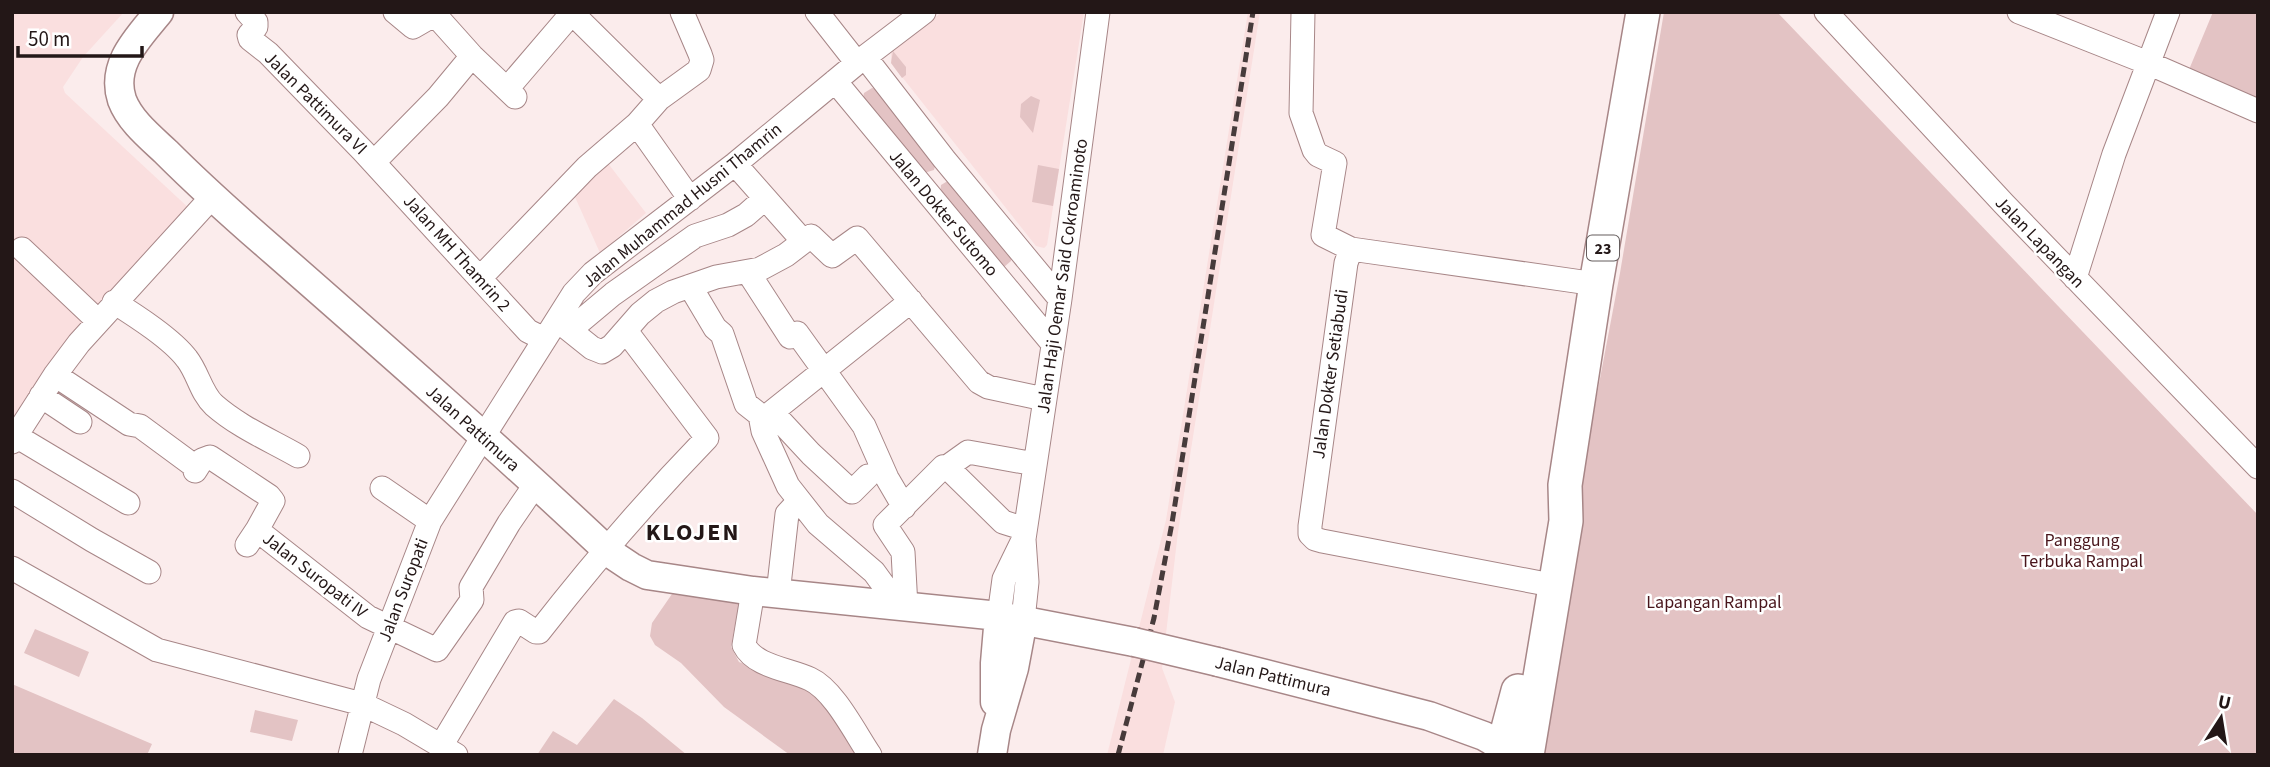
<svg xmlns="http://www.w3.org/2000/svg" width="2270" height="767" viewBox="0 0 2270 767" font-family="'Source Sans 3',sans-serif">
<rect width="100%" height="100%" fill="#fbecec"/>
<path fill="#fadfdf" d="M 12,12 L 124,12 L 83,57 L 63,87 L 65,93 L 192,211 L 12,423 Z
M 942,12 L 1084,12 L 1047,245 L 1044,248 L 1036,246 L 891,63 L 891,53 Z
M 1248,12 L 1260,12 L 1178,532 L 1162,668 L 1175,702 L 1163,755 L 1107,755 L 1166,520 Z
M 604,158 L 646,213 L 600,253 L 571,188 Z"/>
<path fill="#e3c3c4" d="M 1664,12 L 1777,12 L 2258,515 L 2258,755 L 1539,755 L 1545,669 L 1620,273 Z
M 2213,12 L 2258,12 L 2258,102 L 2188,72 Z
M 893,51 L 906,67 L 906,75 L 902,78 L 891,63 Z
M 872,88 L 877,89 L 935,166 L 934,170 L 924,173 L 863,98 L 864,93 Z
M 1031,96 L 1040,100 L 1033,133 L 1020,117 L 1021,104 Z
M 1038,165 L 1059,169 L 1053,206 L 1032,202 Z
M 946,182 L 952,182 L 1011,253 L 1011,261 L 1004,267 L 997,265 L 940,195 L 941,185 Z
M 672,594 L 739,603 L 731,647 L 739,662 L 806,688 L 822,702 L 859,755 L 790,755 L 724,707 L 681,663 L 655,645 L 650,636 L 652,623 Z
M 35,629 L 89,652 L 79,677 L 24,653 Z
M 12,684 L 152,744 L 147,755 L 12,755 Z
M 614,699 L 642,718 L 687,755 L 537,755 L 553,731 L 577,745 Z
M 255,710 L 298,720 L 292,741 L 250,732 Z"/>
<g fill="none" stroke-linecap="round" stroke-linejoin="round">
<g stroke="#a78687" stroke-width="25">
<path id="minor" d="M 247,12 L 256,22 L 256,27 L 249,35 L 250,39 L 268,53 L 363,151 L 528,331 L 544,339
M 395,12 L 413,27 L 432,16 L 438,18 L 472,56 L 515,97
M 571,12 L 659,99
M 817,12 L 857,63
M 1303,12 L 1301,113 L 1314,150 L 1318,155 L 1335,163 L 1323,235 L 1351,249 L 1596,284
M 1826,12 L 2004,204 L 2258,467
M 2019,12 L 2148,63 L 2258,111
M 865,57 L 944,159 L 1060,299
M 835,81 L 1053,344
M 507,89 L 572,13
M 637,124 L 690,199
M 374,162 L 438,97 L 472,56
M 735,164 L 803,241
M 22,249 L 97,320
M 1351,249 L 1346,263 L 1310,526 L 1310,534 L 1315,539 L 1322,541 L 1541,583
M 748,272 L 790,337 L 797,333 L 864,426 L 887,478 L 904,507
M 481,277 L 587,167 L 637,124 L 659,99 L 699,70 L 702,60 L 700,54 L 682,12
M 2075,278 L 2114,154 L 2168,12
M 690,286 L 715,328 L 722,334 L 746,404 L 760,415 L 763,431 L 788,486 L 818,524 L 874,572 L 890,594 L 890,606
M 114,302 C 136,316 172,339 187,359 C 198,373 201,393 214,405 C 239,427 270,440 298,456
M 557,320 L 592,348 L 602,352 L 612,346 L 640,314 L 656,301 L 673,292 L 716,277 L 760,269 L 786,255 L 811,236 L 832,256 L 857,238 L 979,382 L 988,387 L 1044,399
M 570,330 L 613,294 L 695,236 L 728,225 L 746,215 L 764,199
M 55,375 L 129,424 L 140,426 L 197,468
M 41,396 L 80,422
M 16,436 L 128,503
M 12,442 L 55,375 L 79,343 L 212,197
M 947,467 L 968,452 L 1035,464
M 195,471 L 202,460 L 210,457 L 269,496 L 273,501 L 257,530
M 868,476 L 852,492 L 811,454 L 772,412 L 911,301
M 382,488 L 430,521
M 12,491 L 92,540 L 149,572
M 247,545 L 257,530 L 368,617 L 437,650 L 472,600 L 471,587 L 509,523 L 535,485
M 12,568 L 157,650 L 362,704 L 404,724 L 456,755
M 753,591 L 744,645 C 755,667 789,669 810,679 C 834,690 855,733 870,755
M 778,594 L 787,514 L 799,501
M 906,607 L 903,552 L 885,525 L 943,467 L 950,470 L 1003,522 L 1025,529
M 999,616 L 1004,579 L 1023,540
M 1023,620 L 1027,582 L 1024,539 L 1060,299 L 1098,12
M 441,746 L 515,622 L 519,621 L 536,632 L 539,632 C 592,564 647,500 707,438 L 626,331
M 350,755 L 369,679 L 430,521 L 574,293 L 593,273 L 735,164 L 857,63 L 924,12"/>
</g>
<g stroke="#a78687" stroke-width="31">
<path id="major" d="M 159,12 C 139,37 110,64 122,100 C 130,121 150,137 166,152 C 201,187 238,220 275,252 C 388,351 501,450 610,553 L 631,567 L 647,575 L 667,578 L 753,591 L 999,616 L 1134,642
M 1218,662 L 1429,716 L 1484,736 L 1517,755
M 995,702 L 995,663 L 999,616
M 992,755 L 996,730 L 1014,668 L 1023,620"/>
</g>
<g stroke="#a78687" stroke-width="36">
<path id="highway" d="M 1501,755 L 1518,691
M 1527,755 L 1566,521 L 1565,485 L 1596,284 L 1643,12"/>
</g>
<use href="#minor" stroke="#fff" stroke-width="23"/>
<use href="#major" stroke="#fff" stroke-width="28"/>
<use href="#highway" stroke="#fff" stroke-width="33"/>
<path stroke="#473b3b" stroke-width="5" stroke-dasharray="10 5" stroke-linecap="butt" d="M 1118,755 L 1154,618 L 1172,523 L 1253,12"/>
<g stroke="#a78687" stroke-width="31" stroke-linecap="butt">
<path id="major-bridge" d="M 1134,642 L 1218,662"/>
</g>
<use href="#major-bridge" stroke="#fff" stroke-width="28"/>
</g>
<g text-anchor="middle" stroke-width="5" stroke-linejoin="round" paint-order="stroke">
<rect fill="#fff" stroke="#655d5d" stroke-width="2" x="1587" y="235.5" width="32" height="25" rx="5"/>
<g font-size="16" font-weight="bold" fill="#231717">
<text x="1603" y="254">23</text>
</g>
<g font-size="18" fill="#231717" stroke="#fff">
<text transform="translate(316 103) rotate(45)" y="6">Jalan Pattimura VI</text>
<text transform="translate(682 205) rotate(-39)" y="6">Jalan Muhammad Husni Thamrin</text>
<text transform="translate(944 213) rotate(50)" y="6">Jalan Dokter Sutomo</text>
<text transform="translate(2040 242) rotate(46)" y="6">Jalan Lapangan</text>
<text transform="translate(457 253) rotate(48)" y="6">Jalan MH Thamrin 2</text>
<text transform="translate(1062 276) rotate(-82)" y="6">Jalan Haji Oemar Said Cokroaminoto</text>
<text transform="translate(1330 374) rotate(-82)" y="6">Jalan Dokter Setiabudi</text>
<text transform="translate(473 428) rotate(42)" y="6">Jalan Pattimura</text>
<text transform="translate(315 575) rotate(38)" y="6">Jalan Suropati IV</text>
<text transform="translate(403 590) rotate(-69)" y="6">Jalan Suropati</text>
<text transform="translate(1273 676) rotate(14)" y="6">Jalan Pattimura</text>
</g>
<g font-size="18" fill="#48151b" stroke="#fff">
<text x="2082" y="546">Panggung<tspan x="2082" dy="21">Terbuka Rampal</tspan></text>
<text x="1714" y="608">Lapangan Rampal</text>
</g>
<g font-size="24" font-weight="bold" letter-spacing="2" fill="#231717" stroke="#fff">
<text x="693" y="540">KLOJEN</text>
</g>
</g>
<rect width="2270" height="767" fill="none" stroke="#231717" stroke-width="28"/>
<g transform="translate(2221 718) rotate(12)" stroke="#ffffff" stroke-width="5" paint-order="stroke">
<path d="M0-5L12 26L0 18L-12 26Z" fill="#231717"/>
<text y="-10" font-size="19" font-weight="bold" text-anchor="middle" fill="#231717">U</text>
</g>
<path d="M18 46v10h124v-10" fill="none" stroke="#231717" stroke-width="3.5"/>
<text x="28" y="46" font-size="21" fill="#231717" stroke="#ffffff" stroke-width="5" paint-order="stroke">50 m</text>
</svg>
